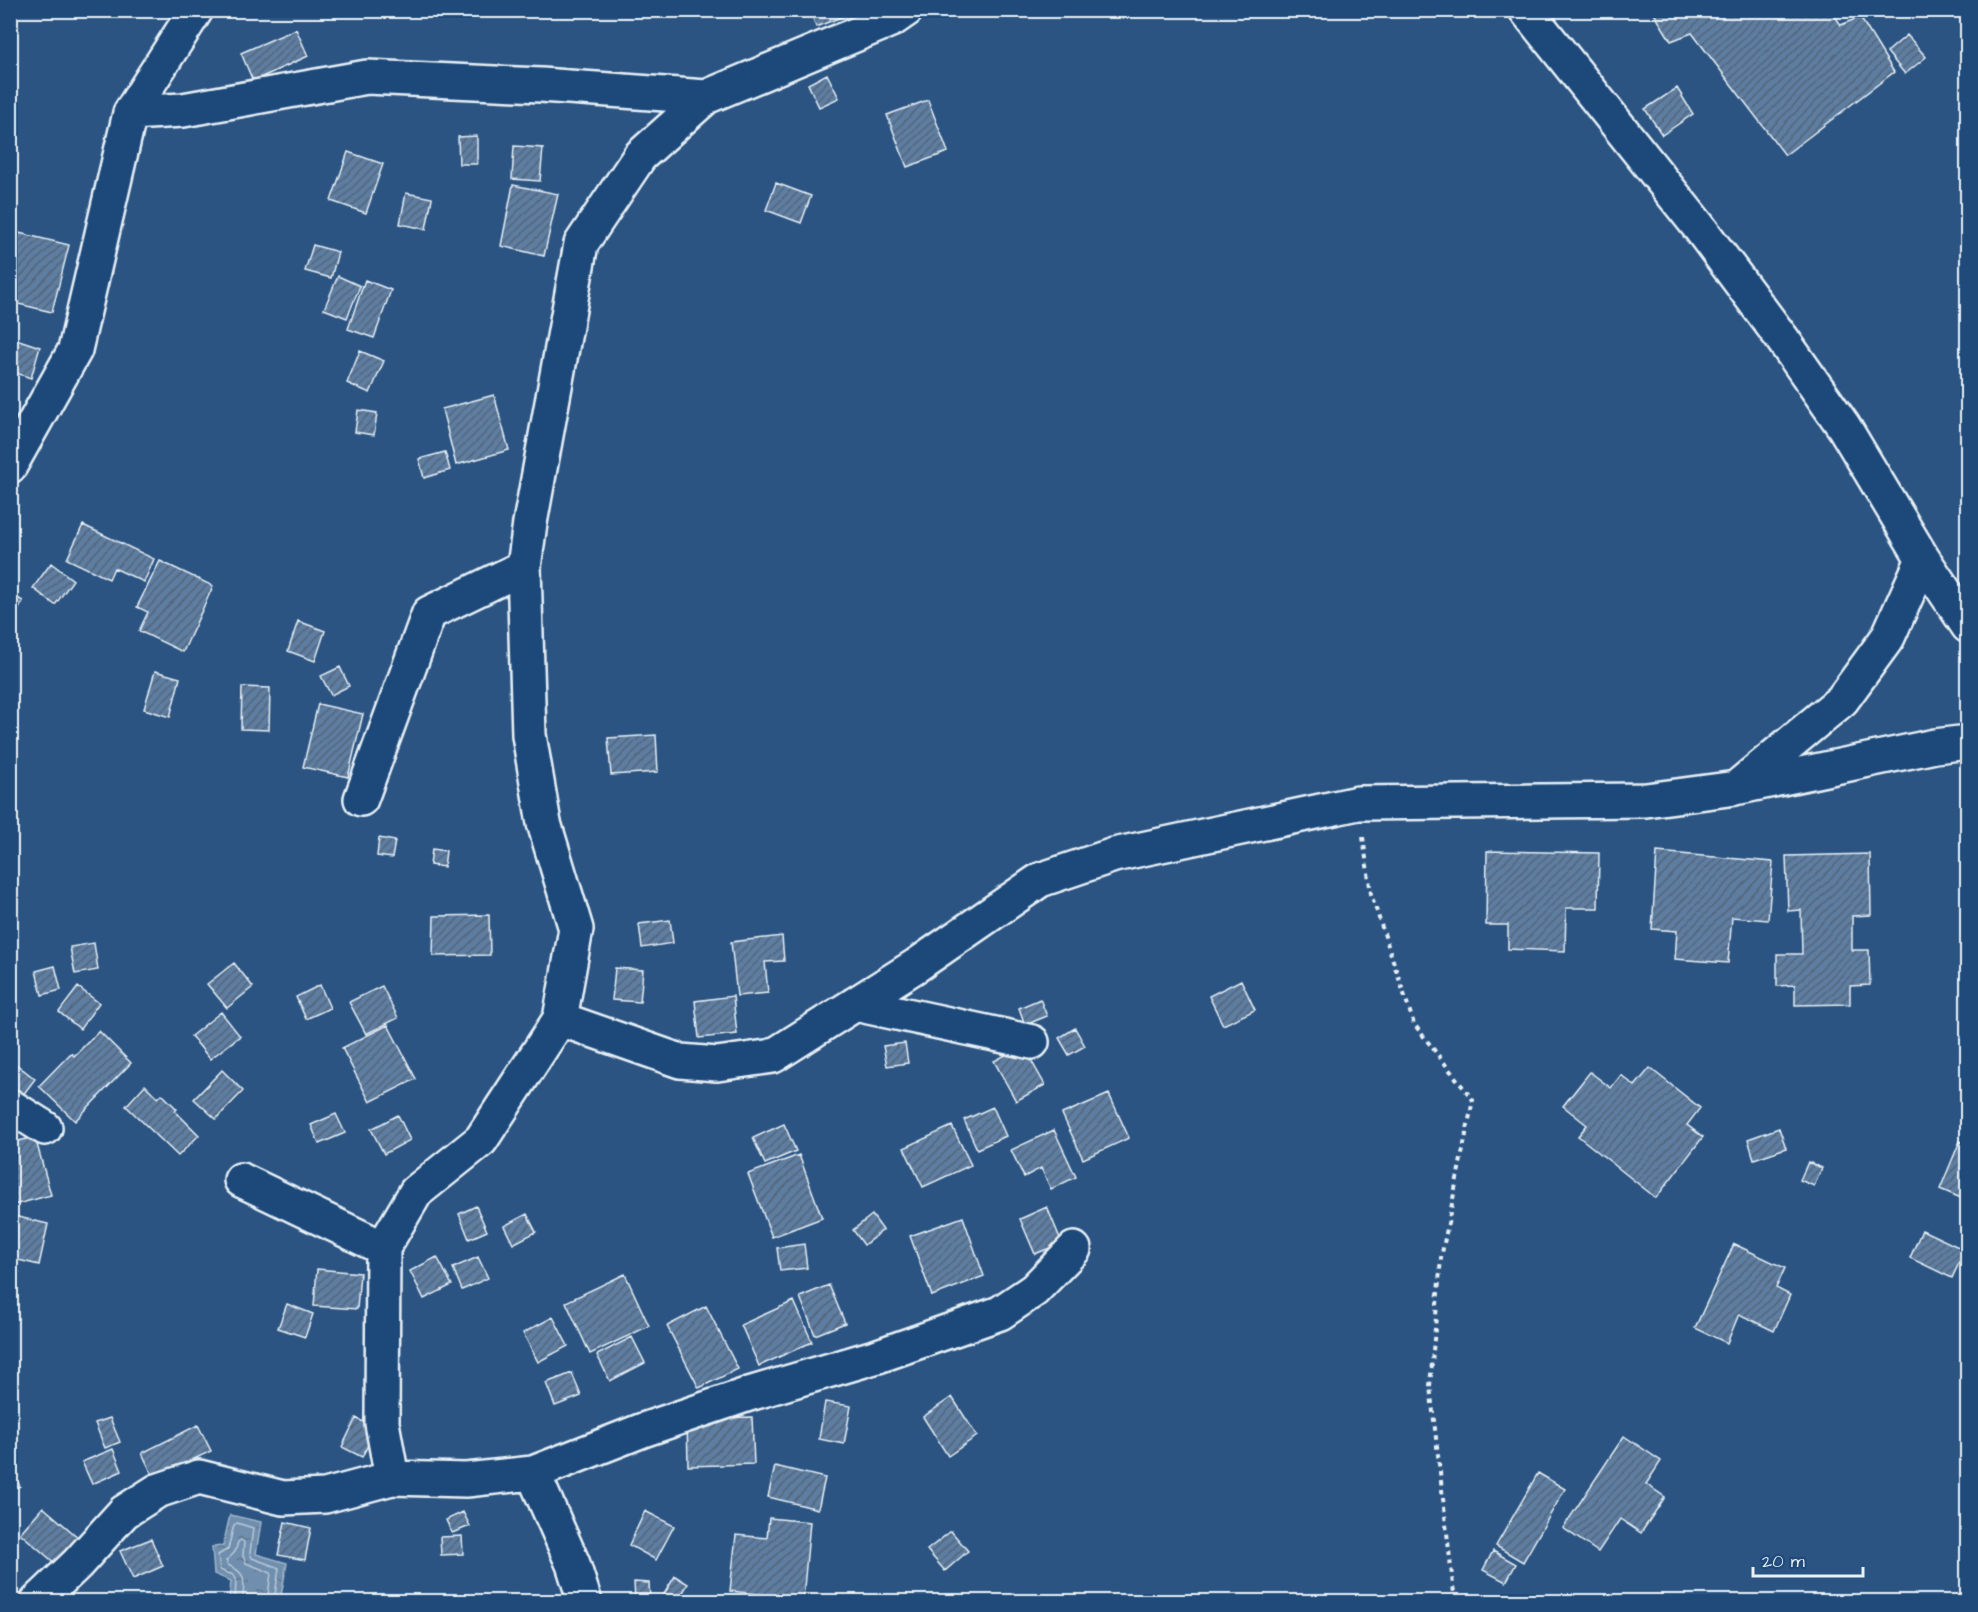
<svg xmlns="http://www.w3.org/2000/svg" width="1978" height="1612" viewBox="0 0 1978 1612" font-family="'Architects Daughter',sans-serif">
<defs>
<pattern id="water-ripples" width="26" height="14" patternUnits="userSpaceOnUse" patternTransform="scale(1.5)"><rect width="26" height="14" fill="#708ead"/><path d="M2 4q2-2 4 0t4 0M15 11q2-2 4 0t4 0" fill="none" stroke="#61768a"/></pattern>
<pattern id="building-hatch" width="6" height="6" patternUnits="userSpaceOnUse" patternTransform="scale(1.5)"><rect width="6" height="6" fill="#5d7da1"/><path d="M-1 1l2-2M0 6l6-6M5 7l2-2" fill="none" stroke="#53657a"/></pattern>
</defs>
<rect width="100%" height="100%" fill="#2b5482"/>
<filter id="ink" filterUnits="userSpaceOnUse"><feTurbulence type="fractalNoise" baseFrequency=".0167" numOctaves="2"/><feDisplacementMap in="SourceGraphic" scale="12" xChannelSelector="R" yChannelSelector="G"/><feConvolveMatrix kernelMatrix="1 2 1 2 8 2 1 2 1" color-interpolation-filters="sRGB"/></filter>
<g filter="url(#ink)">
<path fill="url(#water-ripples)" stroke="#a0b6cb" stroke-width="1.5" d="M 230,1515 L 261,1522 L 256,1554 L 287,1563 L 280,1601 L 229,1599 L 231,1581 L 214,1574 L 212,1547 L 223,1546 Z"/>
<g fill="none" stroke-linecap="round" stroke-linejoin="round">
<path stroke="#b8c9da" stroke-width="1.5" d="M 235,1602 L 236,1579 L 233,1575 L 220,1570 L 218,1555 L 228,1549 L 234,1525 L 237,1523 L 253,1528 L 250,1553 L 252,1558 L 279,1568 L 274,1602
M 243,1602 C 243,1582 249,1574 228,1565 L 226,1561 L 235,1552 L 238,1542 L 241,1540 L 244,1542 L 243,1556 L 246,1563 L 271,1573 L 267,1602"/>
</g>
<path fill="url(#building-hatch)" stroke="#e8f1f8" stroke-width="1.5" d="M 810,10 L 853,10 L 854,12 L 816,27 Z
M 1652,10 L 1831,10 L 1841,25 L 1860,17 L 1894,72 L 1785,155 L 1692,33 L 1671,41 Z
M 296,29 L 308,56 L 253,81 L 241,53 Z
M 1907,35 L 1926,57 L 1905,74 L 1887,52 Z
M 827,74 L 839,98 L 819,107 L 808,84 Z
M 1677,88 L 1693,114 L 1662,135 L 1645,109 Z
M 928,100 L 948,152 L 907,167 L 887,115 Z
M 477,136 L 477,164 L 459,164 L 458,137 Z
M 514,146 L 543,148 L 540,181 L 512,179 Z
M 348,152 L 383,164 L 366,213 L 331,201 Z
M 776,183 L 811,196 L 801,223 L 766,210 Z
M 513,185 L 558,194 L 544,256 L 501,246 Z
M 406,193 L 432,198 L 426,229 L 400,224 Z
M 19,233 L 69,245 L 52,312 L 10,302 L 10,269 Z
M 313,245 L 338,252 L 331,278 L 305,271 Z
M 338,276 L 360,286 L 347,318 L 324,309 Z
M 365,280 L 391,290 L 374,338 L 348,329 Z
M 13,338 L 40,347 L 31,378 L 10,371 L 10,346 Z
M 360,351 L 384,361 L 370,393 L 347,383 Z
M 494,395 L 509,450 L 456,465 L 442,409 Z
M 358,410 L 377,413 L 374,435 L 355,432 Z
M 445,452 L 450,470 L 424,478 L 419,459 Z
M 83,525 L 154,559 L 144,582 L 114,568 L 109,579 L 67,559 Z
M 160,561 L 213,586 L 183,652 L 139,631 L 148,612 L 137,607 Z
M 51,563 L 73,580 L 55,605 L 33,588 Z
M 10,594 L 23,601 L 10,626 Z
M 298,621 L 325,631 L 315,661 L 288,651 Z
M 340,667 L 349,686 L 331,695 L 321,676 Z
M 155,671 L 180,678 L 170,717 L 144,709 Z
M 242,687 L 270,688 L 269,730 L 241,729 Z
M 318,704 L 363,714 L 348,777 L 303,767 Z
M 656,735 L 658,772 L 611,775 L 608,738 Z
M 379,838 L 395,841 L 392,858 L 377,856 Z
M 432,849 L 446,851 L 444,867 L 430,865 Z
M 1487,851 L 1599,853 L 1598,908 L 1566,908 L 1565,951 L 1508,949 L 1508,925 L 1486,925 Z
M 1657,852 L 1773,862 L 1768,920 L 1732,917 L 1728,963 L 1675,959 L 1677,931 L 1652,929 Z
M 1870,854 L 1871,915 L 1852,916 L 1852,950 L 1869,950 L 1870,985 L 1850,986 L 1850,1004 L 1795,1005 L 1795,985 L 1777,986 L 1777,954 L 1802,954 L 1801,910 L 1788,911 L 1786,856 Z
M 489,915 L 490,955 L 433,956 L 434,916 Z
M 670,920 L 673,943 L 642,948 L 639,924 Z
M 782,936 L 784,961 L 765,962 L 768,993 L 737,996 L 731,942 Z
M 94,943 L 98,970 L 75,974 L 70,947 Z
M 234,963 L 253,987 L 227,1008 L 207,984 Z
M 55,966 L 61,990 L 42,995 L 36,971 Z
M 615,968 L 643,970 L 640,1002 L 612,1000 Z
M 1241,980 L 1255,1010 L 1223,1025 L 1209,996 Z
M 320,985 L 330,1008 L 306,1019 L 296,997 Z
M 382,986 L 398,1018 L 366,1034 L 349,1002 Z
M 78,987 L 99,1003 L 80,1029 L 59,1012 Z
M 733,996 L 737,1034 L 699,1038 L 695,1001 Z
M 1040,999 L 1047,1016 L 1025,1025 L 1019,1008 Z
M 221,1012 L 240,1036 L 210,1059 L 191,1036 Z
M 388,1025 L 416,1079 L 370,1102 L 342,1048 Z
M 1075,1028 L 1085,1046 L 1069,1055 L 1059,1038 Z
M 99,1031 L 131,1063 L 75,1121 L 39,1086 L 71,1053 L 74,1056 Z
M 905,1043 L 908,1063 L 887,1066 L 883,1046 Z
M 1023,1046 L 1045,1085 L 1016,1101 L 994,1061 Z
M 16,1064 L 35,1079 L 19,1100 L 10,1094 L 10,1071 Z
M 1650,1068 L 1700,1108 L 1687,1125 L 1703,1137 L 1656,1198 L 1578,1136 L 1587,1125 L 1563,1106 L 1590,1072 L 1611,1088 L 1621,1075 L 1635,1086 Z
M 222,1070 L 243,1091 L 216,1119 L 194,1099 Z
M 145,1085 L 158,1098 L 162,1094 L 177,1109 L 175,1111 L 199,1135 L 178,1156 L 126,1106 Z
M 1109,1094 L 1129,1138 L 1083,1159 L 1062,1114 Z
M 993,1107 L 1006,1136 L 977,1149 L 964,1120 Z
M 336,1114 L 345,1133 L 319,1144 L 311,1125 Z
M 398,1115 L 410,1140 L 384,1154 L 371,1129 Z
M 784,1124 L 796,1151 L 765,1164 L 753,1138 Z
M 952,1126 L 971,1165 L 923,1187 L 904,1148 Z
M 1779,1128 L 1786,1148 L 1754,1159 L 1748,1139 Z
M 1054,1130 L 1076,1177 L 1051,1189 L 1041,1168 L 1024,1177 L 1011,1150 Z
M 35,1137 L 51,1195 L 10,1206 L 10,1143 Z
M 1960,1141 L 1968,1145 L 1968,1201 L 1940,1189 Z
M 799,1155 L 822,1218 L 772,1237 L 748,1174 Z
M 1808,1162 L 1822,1168 L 1814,1186 L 1800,1180 Z
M 476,1206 L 487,1231 L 469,1239 L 459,1214 Z
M 1047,1207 L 1062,1243 L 1035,1254 L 1020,1219 Z
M 527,1214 L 536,1232 L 513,1244 L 504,1226 Z
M 10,1215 L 48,1224 L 39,1265 L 10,1258 Z
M 872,1215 L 883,1230 L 864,1245 L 853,1230 Z
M 963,1217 L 984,1276 L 932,1296 L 910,1236 Z
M 1922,1230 L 1965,1250 L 1952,1278 L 1910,1258 Z
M 804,1244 L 807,1268 L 780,1271 L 777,1248 Z
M 1734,1244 L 1785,1268 L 1776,1288 L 1790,1295 L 1774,1331 L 1739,1314 L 1727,1343 L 1695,1328 Z
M 437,1257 L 452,1285 L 424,1299 L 410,1271 Z
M 478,1257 L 488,1278 L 462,1290 L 453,1268 Z
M 10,1267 L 19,1272 L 10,1289 Z
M 317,1269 L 360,1273 L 357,1309 L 314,1306 Z
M 625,1274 L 649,1326 L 590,1354 L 566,1302 Z
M 829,1285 L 845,1323 L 815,1335 L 800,1297 Z
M 794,1301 L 812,1342 L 759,1366 L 741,1325 Z
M 287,1304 L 313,1314 L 305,1337 L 278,1328 Z
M 706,1306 L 738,1369 L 699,1388 L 667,1326 Z
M 553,1317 L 568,1346 L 538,1362 L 523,1333 Z
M 632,1337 L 645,1363 L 610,1381 L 597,1355 Z
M 572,1373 L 581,1396 L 555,1406 L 546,1383 Z
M 952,1397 L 977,1436 L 948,1456 L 923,1417 Z
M 825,1402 L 851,1406 L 844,1444 L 819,1439 Z
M 752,1417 L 754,1464 L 688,1466 L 687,1419 Z
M 110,1418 L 120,1442 L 105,1448 L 95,1423 Z
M 356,1418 L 376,1429 L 362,1457 L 342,1447 Z
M 198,1425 L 211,1451 L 154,1478 L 142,1453 Z
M 1624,1436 L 1661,1461 L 1646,1484 L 1665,1497 L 1641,1533 L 1620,1519 L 1598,1552 L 1563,1528 Z
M 113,1449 L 122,1471 L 92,1484 L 82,1462 Z
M 775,1466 L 825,1478 L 818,1509 L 768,1497 Z
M 10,1468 L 20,1486 L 10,1490 Z
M 1538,1473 L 1565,1489 L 1523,1562 L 1496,1546 Z
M 43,1507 L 80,1539 L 57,1565 L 20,1533 Z
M 645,1511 L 674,1526 L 656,1560 L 629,1545 Z
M 463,1512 L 470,1526 L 452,1533 L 446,1520 Z
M 769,1518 L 810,1522 L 803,1599 L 730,1591 L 736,1535 L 767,1538 Z
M 285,1522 L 311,1528 L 305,1560 L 278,1555 Z
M 951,1531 L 968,1551 L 945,1571 L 927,1550 Z
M 462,1536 L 463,1554 L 441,1555 L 440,1537 Z
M 151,1539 L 163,1566 L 133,1579 L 120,1551 Z
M 1493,1551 L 1516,1564 L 1506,1582 L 1483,1570 Z
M 675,1576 L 688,1584 L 677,1602 L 665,1602 L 661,1599 Z
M 634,1582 L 649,1583 L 650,1600 L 635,1600 Z"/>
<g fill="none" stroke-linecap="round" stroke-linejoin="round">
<g stroke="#e8f1f8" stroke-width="38">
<path id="minor" d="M 196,10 L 130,113 L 183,110 L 367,77 L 541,85 L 706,97 L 640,156 L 581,244 L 530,523 L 524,567 L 529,735 L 544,823 L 576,929 L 560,1019 L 481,1140 L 416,1192 L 383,1248 L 382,1423 L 392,1478
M 1526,10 L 1699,227 L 1781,337 L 1844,427 L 1923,559 L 1968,626
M 706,97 L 893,19 L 906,10
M 10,466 L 75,350 L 130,113
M 1740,787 L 1935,746 L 1968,742
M 361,799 L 429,613 L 524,567
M 855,1004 L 1032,1042
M 560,1019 L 680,1061 L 717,1064 L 773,1056 L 917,965 L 1040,880 L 1114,855 L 1358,803 L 1646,800 L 1736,788 L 1842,700 L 1888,637 L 1923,559
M 10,1106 L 45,1128
M 241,1180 L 383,1248
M 533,1473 L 643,1430 L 749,1394 L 878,1356 L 1000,1313 L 1034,1290 L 1074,1249
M 37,1602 L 77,1564 L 124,1512 L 157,1491 L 199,1477 L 283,1498 L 325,1496 L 392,1478 L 466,1480 L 533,1473 L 573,1564 L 585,1602"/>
</g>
<path stroke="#e8f1f8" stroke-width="4" stroke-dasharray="4.5 4.5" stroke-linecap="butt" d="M 1363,837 L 1371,894 L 1414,1024 L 1473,1100 L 1441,1258 L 1430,1386 L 1455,1602"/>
<use href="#minor" stroke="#1f4a7a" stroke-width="33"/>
</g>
</g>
<rect width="1978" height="1612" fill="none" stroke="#1f4a7a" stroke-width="36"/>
<rect x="18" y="18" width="1942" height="1576" fill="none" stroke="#e8f1f8" stroke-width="2" filter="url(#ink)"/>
<path d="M1753 1567v9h110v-9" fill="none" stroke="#e8f1f8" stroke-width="3"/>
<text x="1762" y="1567" font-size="18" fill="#e8f1f8" stroke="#1f4a7a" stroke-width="4.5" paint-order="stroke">20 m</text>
</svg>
